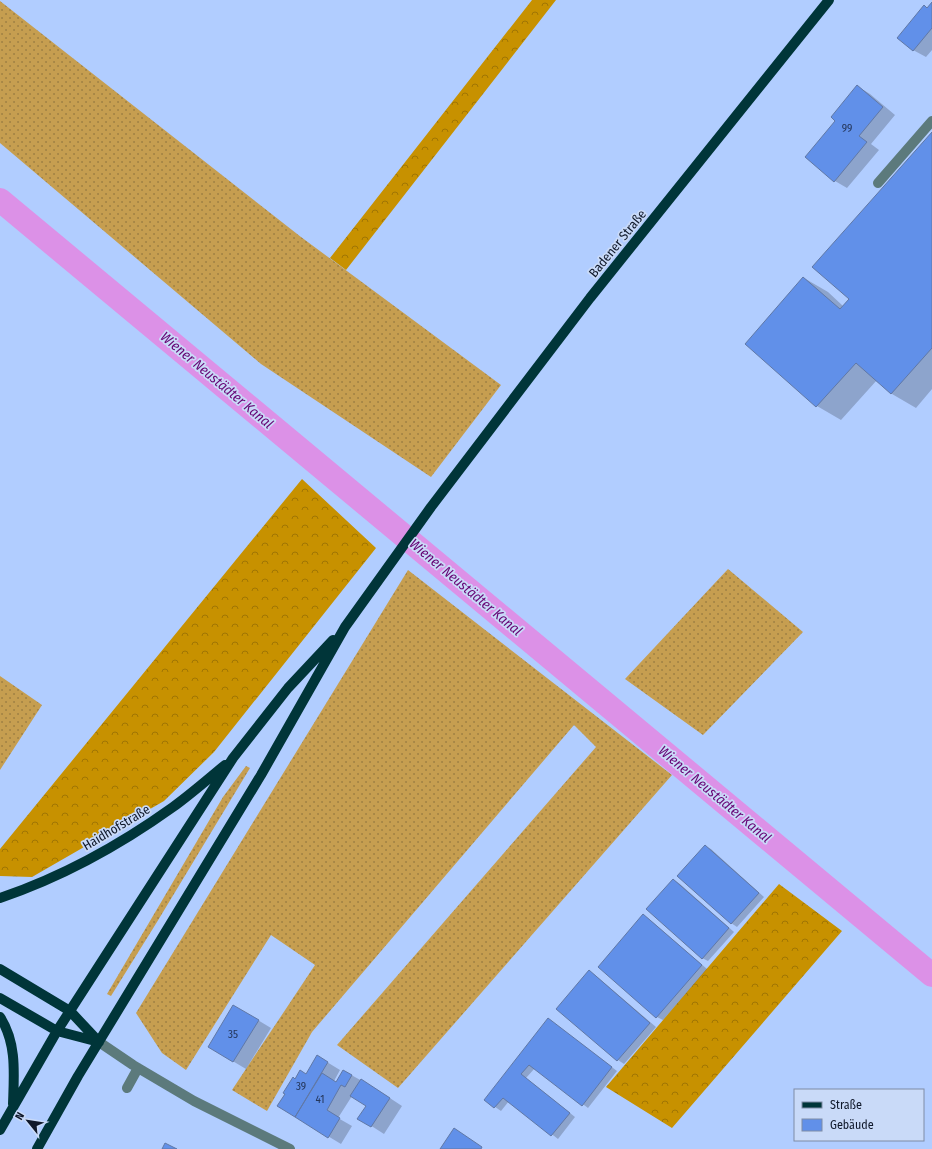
<svg xmlns="http://www.w3.org/2000/svg" width="932" height="1149" viewBox="0 0 932 1149" font-family="'Fira Sans Condensed',sans-serif">
<defs>
<pattern id="grass-dots" width="8" height="8" patternUnits="userSpaceOnUse"><rect width="8" height="8" fill="#c69e50"/><path d="M2 2h.1M6 6h.1" fill="none" stroke="#9f8043" stroke-width="1.8" stroke-linecap="round"/></pattern>
<pattern id="forest-crowns" width="20" height="18" patternUnits="userSpaceOnUse"><rect width="20" height="18" fill="#c79100"/><path d="M2 6a3 3 0 1 1 6 0M12 15a3 3 0 1 1 6 0" fill="none" stroke="#a07503"/></pattern>
</defs>
<rect width="100%" height="100%" fill="#b1cdff"/>
<path fill="url(#grass-dots)" d="M 0,1 L 301,237 L 501,385 L 431,477 L 261,364 L 0,143 Z
M 728,569 L 803,632 L 703,735 L 625,679 Z
M 408,570 L 672,775 L 398,1088 L 337,1045 L 596,747 L 574,725 L 312,1032 L 267,1111 L 232,1090 L 315,965 L 271,935 L 186,1070 L 162,1053 L 136,1013 Z
M 0,676 L 42,705 L 0,770 Z
M 246,766 L 250,768 L 157,922 L 111,996 L 107,994 L 223,797 Z"/>
<path fill="url(#forest-crowns)" d="M 532,0 L 556,0 L 346,270 L 330,258 Z
M 302,479 L 376,548 L 214,752 L 164,801 L 32,877 L 0,876 L 0,849 Z
M 779,884 L 842,931 L 672,1128 L 606,1087 Z"/>
<path fill="#0003" d="M 932,3 L 932,50 L 926,57 L 913,50 L 928,9 Z
M 857,86 L 870,94 L 895,115 L 871,144 L 879,150 L 847,188 L 835,181 L 837,120 Z
M 932,133 L 932,389 L 916,408 L 892,394 L 877,380 L 841,420 L 817,406 L 804,278 L 828,292 L 843,306 L 850,299 Z
M 705,846 L 711,849 L 764,897 L 737,927 L 731,923 Z
M 674,880 L 680,884 L 734,932 L 708,961 L 702,958 Z
M 643,915 L 649,919 L 707,969 L 663,1020 L 657,1017 Z
M 590,972 L 595,975 L 656,1027 L 624,1064 L 618,1060 L 558,1009 Z
M 246,1013 L 271,1028 L 246,1069 L 209,1047 Z
M 548,1019 L 617,1071 L 588,1108 L 535,1068 L 526,1078 L 575,1117 L 558,1139 L 509,1101 L 501,1111 L 485,1100 Z
M 317,1056 L 340,1070 L 334,1081 L 336,1083 L 344,1071 L 373,1087 L 402,1106 L 384,1134 L 359,1118 L 367,1105 L 352,1096 L 338,1118 L 352,1126 L 341,1144 L 278,1106 L 295,1080 L 306,1075 Z"/>
<g fill="none" stroke-linecap="round" stroke-linejoin="round">
<path stroke="#dc91e7" stroke-width="24" d="M 0,200 L 932,975"/>
</g>
<path fill="#6190e9" stroke="#6078a6" d="M 932,2 L 932,28 L 913,51 L 897,38 L 924,5 L 927,8 Z
M 857,85 L 883,107 L 859,136 L 867,142 L 834,182 L 805,157 L 835,121 L 831,117 Z
M 932,132 L 932,348 L 891,394 L 856,363 L 816,407 L 745,344 L 803,277 L 840,309 L 849,299 L 812,267 Z
M 705,845 L 759,893 L 731,924 L 677,876 Z
M 673,879 L 729,928 L 702,959 L 646,909 Z
M 643,914 L 702,965 L 656,1018 L 598,967 Z
M 589,970 L 650,1023 L 617,1061 L 556,1009 Z
M 233,1005 L 259,1020 L 233,1062 L 208,1047 Z
M 548,1018 L 612,1067 L 582,1106 L 529,1065 L 521,1074 L 570,1113 L 551,1136 L 503,1098 L 494,1108 L 484,1100 Z
M 317,1055 L 328,1062 L 295,1117 L 277,1106 L 285,1094 L 283,1093 L 293,1077 L 295,1079 L 300,1070 L 306,1074 Z
M 343,1070 L 352,1075 L 345,1087 L 341,1085 L 327,1110 L 340,1118 L 328,1138 L 295,1117 L 322,1073 L 336,1082 Z
M 361,1079 L 390,1098 L 371,1127 L 357,1119 L 366,1106 L 350,1096 Z
M 454,1128 L 482,1147 L 481,1149 L 440,1149 Z
M 165,1143 L 177,1149 L 162,1149 Z"/>
<g fill="none" stroke-linecap="round" stroke-linejoin="round">
<path stroke="#5c7a7c" stroke-width="10" d="M 878,183 L 932,121
M 99,1042 L 133,1065 L 194,1101 L 290,1149
M 127,1088 L 138,1068"/>
<path stroke="#003539" stroke-width="10" d="M 0,898 C 62,877 120,845 173,807 C 191,794 208,779 225,765
M 0,969 L 70,1011 L 99,1042
M 0,998 L 57,1031 L 99,1042
M 0,1017 C 17,1043 14,1074 13,1104
M 0,1130 L 57,1031 L 233,758 L 288,688 L 333,640
M 37,1149 L 78,1076 L 261,775 L 345,627 L 431,507 L 590,298 L 829,0"/>
</g>
<g text-anchor="middle" stroke-width="3.5" stroke-linejoin="round" paint-order="stroke">
<g font-size="11" fill="#24365a">
<text x="847" y="132">99</text>
<text x="233" y="1038">35</text>
<text x="301" y="1090">39</text>
<text x="320" y="1103">41</text>
</g>
<g font-size="13" fill="#0f182a" stroke="#c9daf8">
<text transform="translate(617 243) rotate(-51)" y="5">Badener Straße</text>
<text transform="translate(116 827) rotate(-31)" y="5">Haidhofstraße</text>
</g>
<g font-size="14" font-style="italic" fill="#670474" stroke="#c9daf8">
<text transform="translate(217 380) rotate(40)" y="5">Wiener Neustädter Kanal</text>
<text transform="translate(466 587) rotate(40)" y="5">Wiener Neustädter Kanal</text>
<text transform="translate(715 794) rotate(40)" y="5">Wiener Neustädter Kanal</text>
</g>
</g>
<rect x="794" y="1089" width="130" height="52" fill="#c9daf8" stroke="#7f8ca6"/>
<rect x="802" y="1102" width="20" height="6" fill="#003539" stroke="#7f8ca6"/>
<text x="830" y="1109" font-size="12" fill="#0f182a">Straße</text>
<rect x="802" y="1119" width="20" height="12" fill="#6190e9" stroke="#7f8ca6"/>
<text x="830" y="1129" font-size="12" fill="#0f182a">Gebäude</text>
<g transform="translate(28 1121) rotate(300)" stroke="#c9daf8" stroke-width="3" paint-order="stroke">
<path d="M0-3L7 15L0 10L-7 15Z" fill="#0f182a"/>
<text y="-6" font-size="11" font-weight="bold" text-anchor="middle" fill="#0f182a">N</text>
</g>
</svg>
